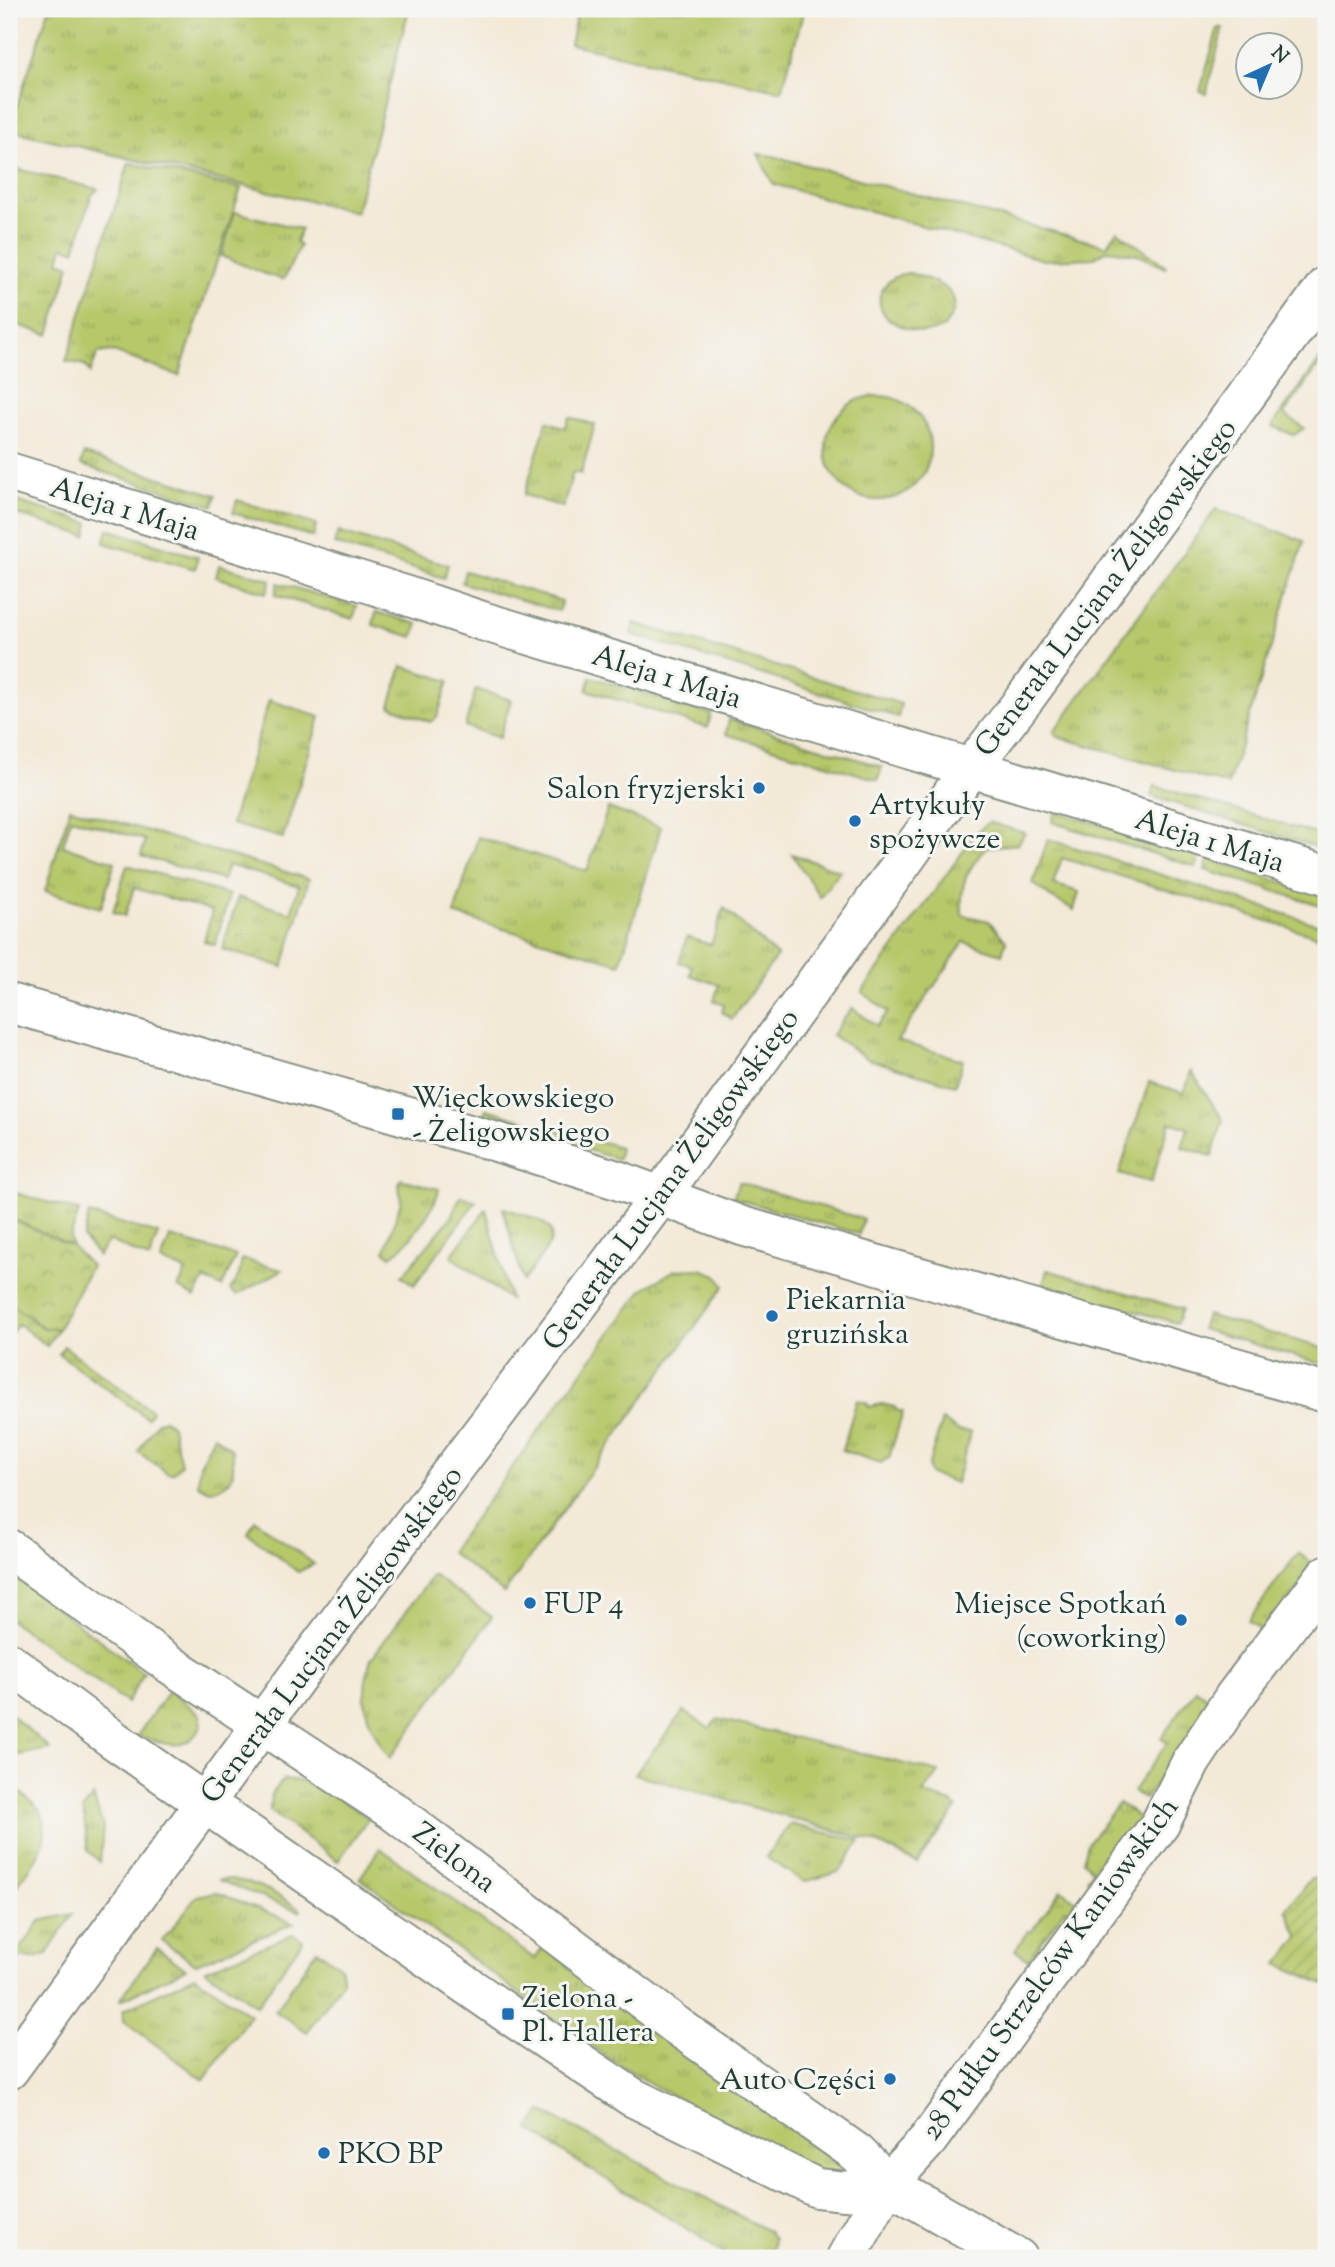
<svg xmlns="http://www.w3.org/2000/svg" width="1335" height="2267" viewBox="0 0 1335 2267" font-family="'Sorts Mill Goudy',serif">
<defs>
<pattern id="grass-tufts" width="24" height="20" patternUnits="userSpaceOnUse" patternTransform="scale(1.75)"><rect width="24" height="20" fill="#b7c86b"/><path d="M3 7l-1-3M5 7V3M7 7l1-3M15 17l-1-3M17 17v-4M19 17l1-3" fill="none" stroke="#94a459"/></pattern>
<pattern id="park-crowns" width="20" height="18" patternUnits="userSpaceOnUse" patternTransform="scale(1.75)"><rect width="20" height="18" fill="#b7c86b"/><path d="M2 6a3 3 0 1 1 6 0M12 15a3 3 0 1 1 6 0" fill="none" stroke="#94a459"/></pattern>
<pattern id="garden-furrows" width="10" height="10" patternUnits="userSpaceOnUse" patternTransform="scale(1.75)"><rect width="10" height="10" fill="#b7c86b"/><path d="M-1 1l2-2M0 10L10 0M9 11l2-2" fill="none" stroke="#94a459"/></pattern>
</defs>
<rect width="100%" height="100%" fill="#f6f6f2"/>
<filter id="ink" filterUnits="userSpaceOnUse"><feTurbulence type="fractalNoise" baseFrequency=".0143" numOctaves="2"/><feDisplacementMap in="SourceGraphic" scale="14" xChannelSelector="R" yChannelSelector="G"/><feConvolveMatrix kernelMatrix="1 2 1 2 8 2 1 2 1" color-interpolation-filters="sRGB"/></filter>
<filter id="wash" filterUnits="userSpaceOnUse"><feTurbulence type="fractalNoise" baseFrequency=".00686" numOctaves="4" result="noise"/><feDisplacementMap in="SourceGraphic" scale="28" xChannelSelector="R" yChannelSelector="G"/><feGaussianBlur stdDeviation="1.57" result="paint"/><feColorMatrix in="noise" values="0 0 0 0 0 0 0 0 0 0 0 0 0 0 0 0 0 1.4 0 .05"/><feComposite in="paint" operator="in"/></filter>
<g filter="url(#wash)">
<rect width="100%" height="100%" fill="#f3e9d7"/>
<path fill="url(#grass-tufts)" stroke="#6b8250" stroke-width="2" d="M 49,9 L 409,9 L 356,212 L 9,130 Z
M 578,9 L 804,9 L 782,91 L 570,44 Z
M 1218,28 L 1223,28 L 1206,94 L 1200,91 Z
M 758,154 L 773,156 L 1107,246 L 1117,231 L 1166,266 L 1165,268 L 1136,254 L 1108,250 L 1093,258 L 1044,260 L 773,184 Z
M 129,163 L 241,188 L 179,376 L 111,351 L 98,353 L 90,373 L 85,365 L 66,361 Z
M 9,167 L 98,189 L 91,196 L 75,250 L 63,247 L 59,261 L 70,265 L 49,335 L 9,322 Z
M 235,212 L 301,229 L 296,242 L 300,246 L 284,279 C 275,280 233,260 221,256 Z
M 909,273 C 936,281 973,292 944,327 C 939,329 934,332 928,332 C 915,333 889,324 883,312 C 872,292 890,275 909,273 Z
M 1326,351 L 1326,356 L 1284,414 L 1304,428 L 1294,435 L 1272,426 Z
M826 448a52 52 0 1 1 104 0a52 52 0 1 1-104 0Z
M 569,417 L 595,425 L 581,474 L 573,472 L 563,507 L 524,495 L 547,421 L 565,428 Z
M 84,454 L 216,495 L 213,506 L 81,465 Z
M 9,499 L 89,523 L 86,536 L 9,512 Z
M 237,500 L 316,525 L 313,537 L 233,513 Z
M 1216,509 L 1304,541 L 1228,785 L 1059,737 L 1054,732 Z
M 108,529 L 198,557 L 195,569 L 104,543 Z
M 338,532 L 448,565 L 444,578 L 334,544 Z
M 219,565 L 271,580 L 266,593 L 216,577 Z
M 465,571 L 562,601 L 559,611 L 462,583 Z
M 278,583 L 357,606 L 353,619 L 275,595 Z
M 376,612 L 418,624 L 413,637 L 373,625 Z
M 634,623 L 901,704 L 898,717 L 631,634 Z
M 402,666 L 449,681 L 437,717 L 430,722 L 390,706 Z
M 591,677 L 711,714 L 708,728 L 587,690 Z
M 476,689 L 511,700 L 499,738 L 465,726 Z
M 269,700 L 320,717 L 283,838 L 231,824 Z
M 729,719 L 882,767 L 878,780 L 726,734 Z
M 1155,786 L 1319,835 L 1315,847 L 1151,796 Z
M 70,808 L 309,879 L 283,967 L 222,949 L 238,897 L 291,913 L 299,886 L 228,865 L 223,880 L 141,856 L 145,840 L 71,818 L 63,846 L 115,862 L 101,908 L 45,891 Z
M 608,808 L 661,827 L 620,964 L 454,914 L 478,837 L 587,871 Z
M 1056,811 L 1199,856 L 1196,867 L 1052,822 Z
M 989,822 L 1025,833 L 1018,844 L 987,847 C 966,870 960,883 962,915 L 989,921 L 1006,941 L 1002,954 L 964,942 L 897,1041 L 963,1060 L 955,1085 L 868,1059 L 832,1035 L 852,1008 L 877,1026 L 888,1012 L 862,992 L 977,832 Z
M 1048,839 L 1326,927 L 1326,939 L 1062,858 L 1053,884 L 1079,892 L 1074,910 L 1049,896 L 1033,883 Z
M 792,854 L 840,871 L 820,897 Z
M 1208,859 L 1326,896 L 1326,907 L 1205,870 Z
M 127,865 L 229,895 L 215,945 L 204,941 L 212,911 L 134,888 L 125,916 L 113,912 Z
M 724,908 L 777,956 L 732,1019 L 722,1012 L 724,1005 L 714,1001 L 719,985 L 690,975 L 692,966 L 679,962 L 687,937 L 711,945 Z
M 1191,1071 L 1223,1120 L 1212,1156 L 1182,1147 L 1188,1128 L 1170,1122 L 1151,1182 L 1119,1174 L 1149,1082 L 1184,1093 Z
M 486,1109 L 620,1147 L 618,1159 L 483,1119 Z
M 401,1179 L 439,1189 C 436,1207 407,1247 391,1256 L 385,1251 L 401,1202 L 399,1185 Z
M 739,1182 L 863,1219 L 859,1234 L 733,1198 Z
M 12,1192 L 79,1211 L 70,1238 L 72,1246 L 14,1220 L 9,1226 L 9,1199 Z
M 461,1196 L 476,1201 L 414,1285 L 402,1276 L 449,1220 Z
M 503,1208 C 569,1227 560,1232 523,1281 Z
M 486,1209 L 510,1300 L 451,1256 Z
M 89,1214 L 158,1234 L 149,1259 L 109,1240 L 98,1256 L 83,1238 Z
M 170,1237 L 236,1256 L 222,1287 L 204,1279 L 195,1297 L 178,1288 L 186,1271 L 161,1261 Z
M 242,1259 L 282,1270 L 237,1295 L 230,1290 L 239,1275 Z
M 701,1269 L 717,1275 L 724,1286 L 504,1593 L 450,1552 L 642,1290 L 675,1270 Z
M 1047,1270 L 1182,1309 L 1177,1323 L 1043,1285 Z
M 9,1303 L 44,1328 L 58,1329 L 47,1346 L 18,1324 L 9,1336 Z
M 1206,1315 L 1326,1349 L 1326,1365 L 1201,1329 Z
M 64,1346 L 152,1411 L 147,1418 L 59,1354 Z
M 857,1400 L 867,1403 L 869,1407 L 882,1404 L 895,1407 L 896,1410 L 903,1412 L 889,1458 L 880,1463 L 842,1450 Z
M 164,1419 L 172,1426 L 181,1464 L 173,1473 L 168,1473 L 138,1452 L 157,1422 Z
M 942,1420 L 958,1431 L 971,1432 L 956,1483 L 930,1474 L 928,1467 Z
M 214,1435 L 232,1450 C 235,1473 235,1485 210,1491 L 198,1485 L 200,1464 Z
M 255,1520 L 314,1564 L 298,1572 L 248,1533 Z
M 1298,1553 L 1316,1566 L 1256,1642 L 1259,1628 L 1248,1621 Z
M 9,1573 L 144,1673 L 127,1703 L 9,1619 Z
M 433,1575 L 492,1617 L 390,1758 C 366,1725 358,1699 371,1659 Z
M 1196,1689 L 1215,1703 L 1144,1799 L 1133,1791 L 1167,1743 L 1161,1738 Z
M 169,1690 L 200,1715 L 202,1724 C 187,1756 166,1743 137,1736 Z
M 684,1711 L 709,1728 L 718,1719 L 939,1772 L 923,1794 L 952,1803 L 957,1808 L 917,1863 L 875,1842 L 635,1774 Z
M 9,1713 L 50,1749 L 19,1755 L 9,1747 Z
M 284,1779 C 315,1779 344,1802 369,1818 L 338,1861 L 270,1811 L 271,1795 Z
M 9,1783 C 18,1792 35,1802 41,1813 C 55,1843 28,1870 12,1892 L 9,1885 Z
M 93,1796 L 103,1826 L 100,1862 L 88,1851 L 83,1809 Z
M 1119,1803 L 1144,1822 L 1096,1886 L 1087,1879 L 1093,1870 L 1083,1861 L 1088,1843 Z
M 790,1824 L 860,1841 L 839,1872 L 804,1882 L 766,1857 Z
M 380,1848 L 535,1959 L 544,1946 L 584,1980 L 841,2165 L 842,2176 L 833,2180 L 661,2090 L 610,2059 L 360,1878 Z
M 230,1879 C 258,1882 279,1895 301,1910 L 300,1912 L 218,1880 Z
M 1061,1890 L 1083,1906 L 1076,1916 L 1065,1909 L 1028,1960 L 1015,1950 L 1028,1931 L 1031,1932 Z
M 216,1892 L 294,1923 L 196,1964 L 162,1941 L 197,1896 Z
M 73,1914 L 47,1954 L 35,1958 L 15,1957 L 40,1921 Z
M 293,1934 L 303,1940 L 257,2006 L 205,1970 Z
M 157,1948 L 186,1969 L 119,2001 Z
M 317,1950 L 340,1966 L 343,1981 L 307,2032 L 275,2011 Z
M 195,1976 L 250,2015 L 204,2080 L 124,2021 L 123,2010 Z
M 542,2111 L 768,2231 L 774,2239 L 772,2258 L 729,2258 L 697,2235 L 570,2157 L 529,2129 Z"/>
<path fill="url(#park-crowns)" stroke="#6b8250" stroke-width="2" d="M 14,1220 L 72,1246 L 91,1266 L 58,1329 L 44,1328 L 9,1303 L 9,1226 Z"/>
<path fill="url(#garden-furrows)" stroke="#6b8250" stroke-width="2" d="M 1311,1878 L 1326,1884 L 1326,1985 L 1278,1964 L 1299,1937 L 1286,1910 Z"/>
</g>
<g filter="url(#ink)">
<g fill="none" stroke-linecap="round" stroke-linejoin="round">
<g stroke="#899386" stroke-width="42">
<path id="minor" d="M 846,2258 L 888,2184 L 928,2140 L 1160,1824 L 1191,1762 L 1234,1697 L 1326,1575"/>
</g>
<g stroke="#899386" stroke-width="42">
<path id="tertiary" d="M 9,472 L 374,585 L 482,621 L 1326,875
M 9,1003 L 493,1141 L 617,1180 L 742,1226 L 1326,1393
M 9,1549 L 171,1665 L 393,1811 L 677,2026 L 857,2153 L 888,2184 L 1018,2258
M 9,1662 L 114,1740 L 508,2014 L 632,2097 L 817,2188 L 845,2191 L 888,2184
M 9,2070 L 313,1655 L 660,1197 L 971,768 L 1026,697 L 1326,286"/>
</g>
<use href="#minor" stroke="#fff" stroke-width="38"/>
<use href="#tertiary" stroke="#fff" stroke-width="38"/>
</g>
</g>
<g fill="#1f6fb2" stroke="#f6f6f2" stroke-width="2.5">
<circle cx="759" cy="788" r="7"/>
<circle cx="855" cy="821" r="7"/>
<rect x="391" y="1107" width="14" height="14" rx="3.5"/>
<circle cx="772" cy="1316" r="7"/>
<circle cx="530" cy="1603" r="7"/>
<circle cx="1181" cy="1620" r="7"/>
<rect x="501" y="2007" width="14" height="14" rx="3.5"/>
<circle cx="890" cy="2079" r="7"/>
<circle cx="324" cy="2153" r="7"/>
</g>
<g text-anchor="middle" stroke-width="6" stroke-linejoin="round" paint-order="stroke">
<g font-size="30" fill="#1f3d34" stroke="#f6f6f2">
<text transform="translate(125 508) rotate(17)" y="10">Aleja 1 Maja</text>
<text transform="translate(1105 587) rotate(-53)" y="10">Generała Lucjana Żeligowskiego</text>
<text transform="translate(667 676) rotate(17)" y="10">Aleja 1 Maja</text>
<text transform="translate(1210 840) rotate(17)" y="10">Aleja 1 Maja</text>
<text transform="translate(670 1179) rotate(-54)" y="10">Generała Lucjana Żeligowskiego</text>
<text transform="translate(331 1634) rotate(-53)" y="10">Generała Lucjana Żeligowskiego</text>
<text transform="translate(455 1857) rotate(37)" y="10">Zielona</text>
<text transform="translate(1049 1968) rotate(-54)" y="10">28 Pułku Strzelców Kaniowskich</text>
</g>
<g font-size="30" fill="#1f3d34" stroke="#f6f6f2" text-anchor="start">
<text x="745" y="798" text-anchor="end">Salon fryzjerski</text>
<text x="869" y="814">Artykuły<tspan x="869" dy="34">spożywcze</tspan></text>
<text x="412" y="1107">Więckowskiego<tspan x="412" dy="34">- Żeligowskiego</tspan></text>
<text x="786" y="1309">Piekarnia<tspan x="786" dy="34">gruzińska</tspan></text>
<text x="544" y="1613">FUP 4</text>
<text x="1167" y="1613" text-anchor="end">Miejsce Spotkań<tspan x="1167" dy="34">(coworking)</tspan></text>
<text x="522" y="2007">Zielona -<tspan x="522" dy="34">Pl. Hallera</tspan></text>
<text x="876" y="2089" text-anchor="end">Auto Części</text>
<text x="338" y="2163">PKO BP</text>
</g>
</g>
<rect width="1335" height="2267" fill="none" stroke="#f6f6f2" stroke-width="35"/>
<g transform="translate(1269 66) rotate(44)"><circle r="33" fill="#f6f6f2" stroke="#a0aca6" stroke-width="2"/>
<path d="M0-5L12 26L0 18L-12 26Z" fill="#1f6fb2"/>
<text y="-10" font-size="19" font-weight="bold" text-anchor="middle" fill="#1f3d34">N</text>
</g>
</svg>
